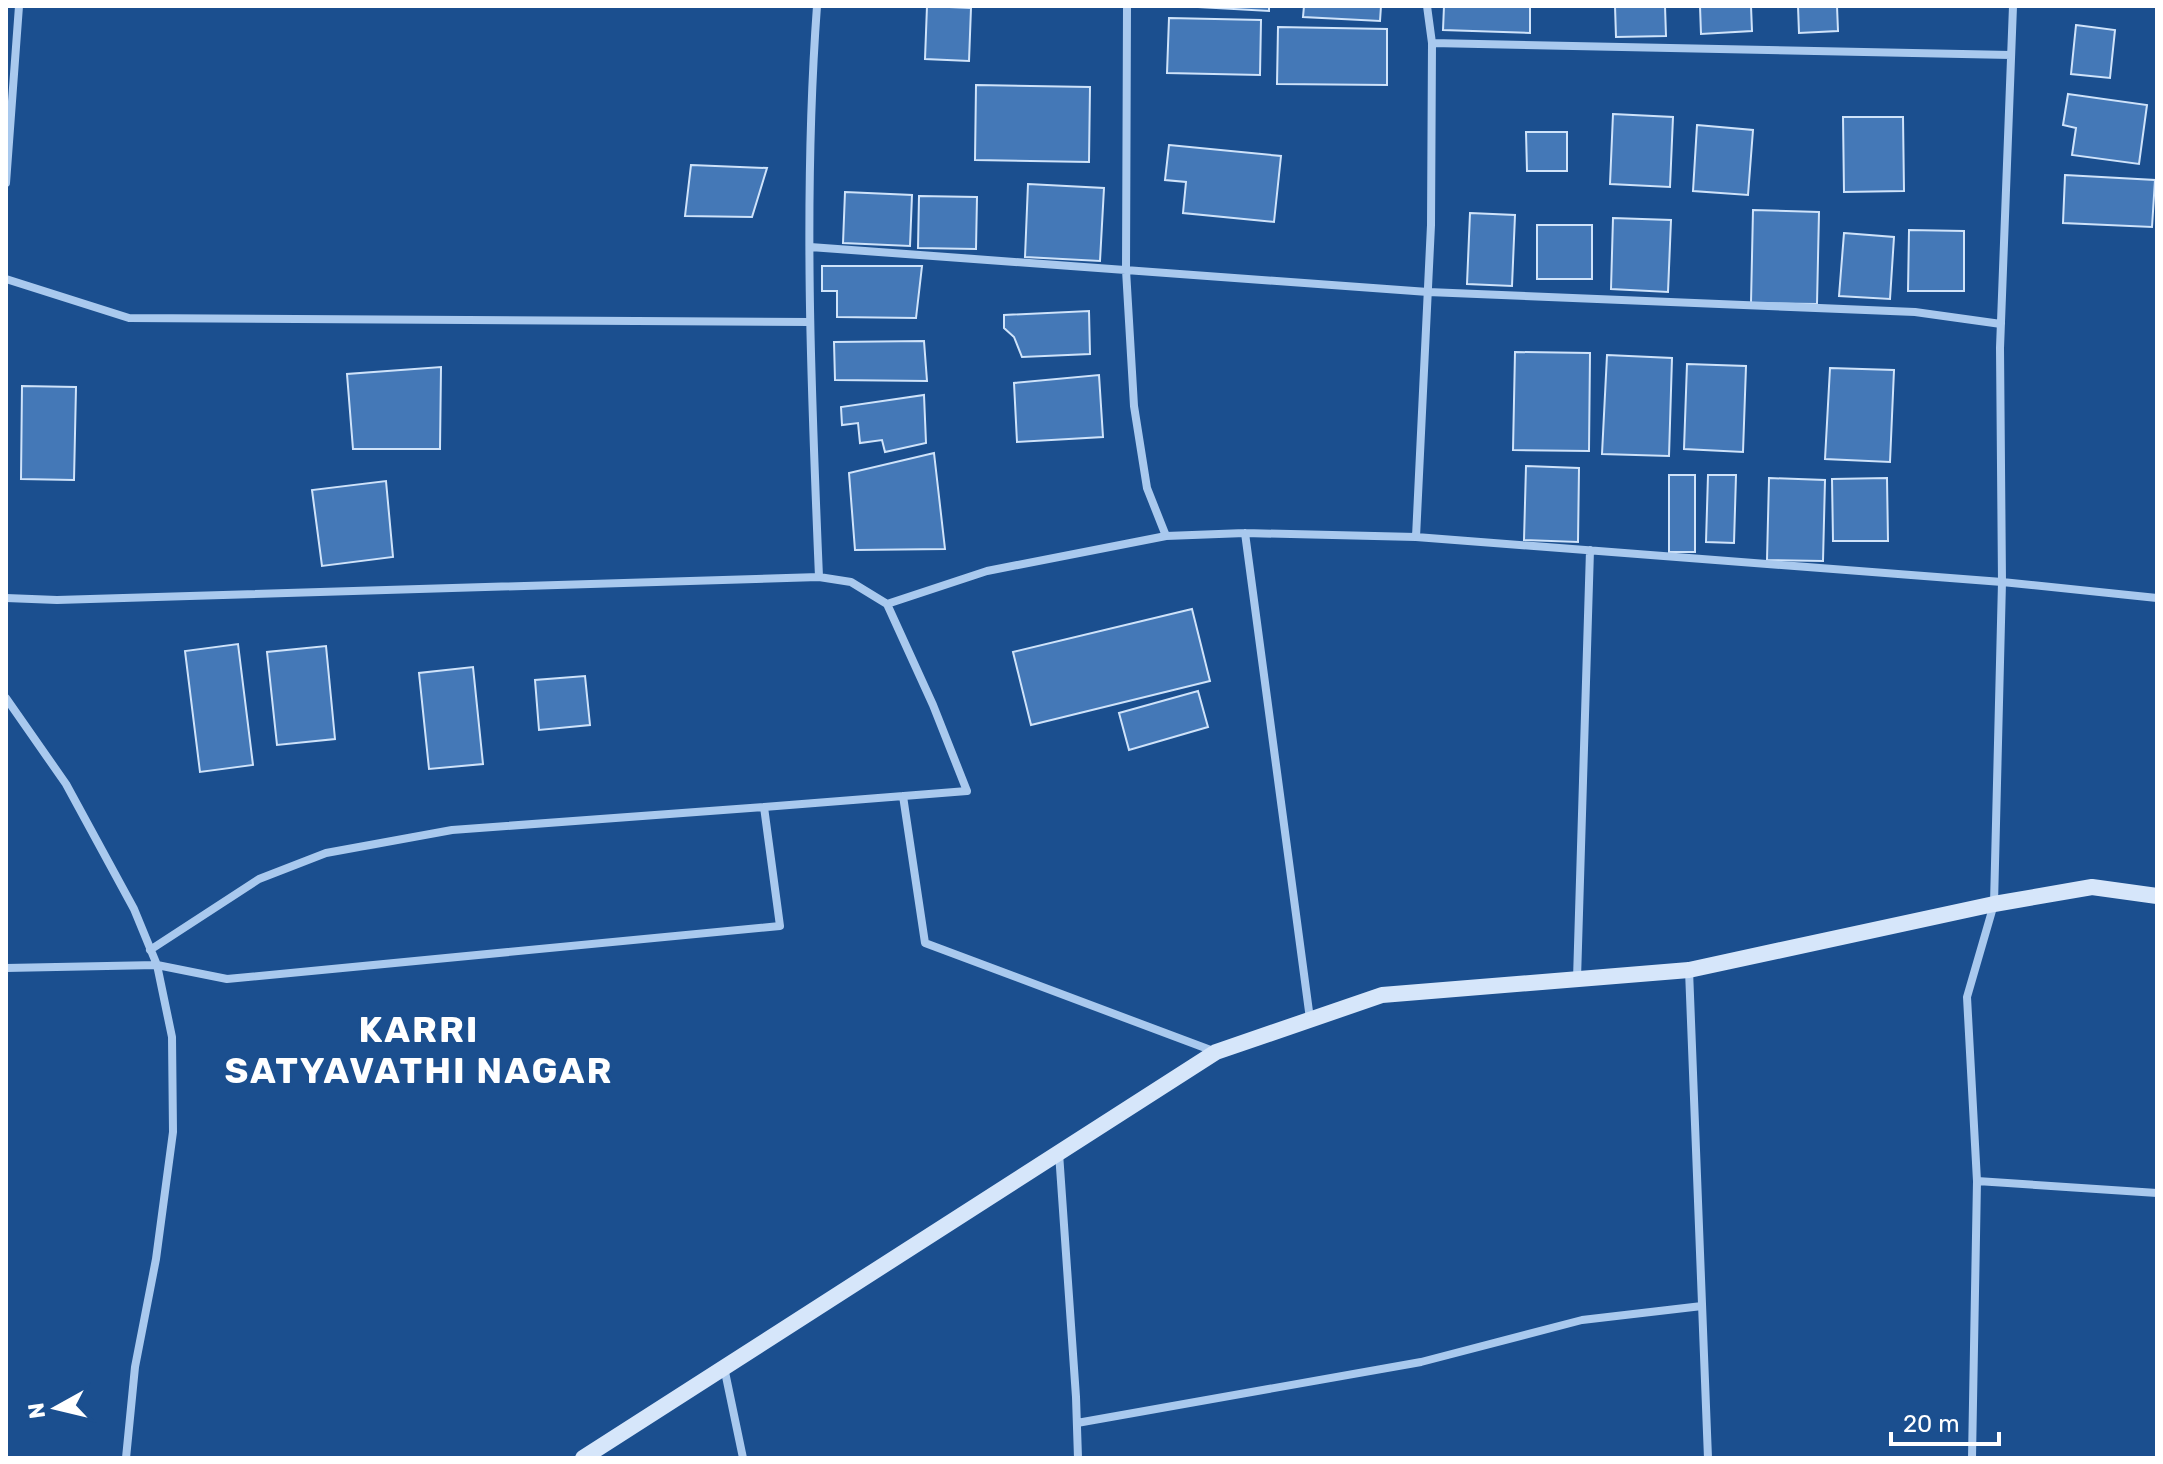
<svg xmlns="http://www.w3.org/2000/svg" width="2163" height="1464" viewBox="0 0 2163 1464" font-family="Rubik,sans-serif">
<rect width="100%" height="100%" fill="#1b4f8f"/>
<path fill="#4478b7" stroke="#cfe3fa" stroke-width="2" d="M 927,6 L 971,8 L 969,61 L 925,59 Z
M 1180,6 L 1269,6 L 1269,11 Z
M 1304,6 L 1381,6 L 1380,21 L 1303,17 Z
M 1444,6 L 1530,6 L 1530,33 L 1443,30 Z
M 1615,6 L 1665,6 L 1666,36 L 1616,37 Z
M 1700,6 L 1751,6 L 1752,31 L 1701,34 Z
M 1798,6 L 1837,6 L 1838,31 L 1799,33 Z
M 1169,18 L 1261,20 L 1260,75 L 1167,73 Z
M 2076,25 L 2115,30 L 2110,78 L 2071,74 Z
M 1278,27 L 1387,29 L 1387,85 L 1277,84 Z
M 976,85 L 1090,87 L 1089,162 L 975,160 Z
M 2068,94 L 2147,105 L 2139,164 L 2072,155 L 2076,128 L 2063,125 Z
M 1613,114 L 1673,117 L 1670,187 L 1610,184 Z
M 1843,117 L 1903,117 L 1904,191 L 1844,192 Z
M 1697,125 L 1753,130 L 1748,195 L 1693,191 Z
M 1526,132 L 1567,132 L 1567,171 L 1527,171 Z
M 1169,145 L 1281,156 L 1274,222 L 1183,213 L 1186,182 L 1165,180 Z
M 691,165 L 767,168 L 752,217 L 685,216 Z
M 2065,175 L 2155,180 L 2152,227 L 2063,223 Z
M 1028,184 L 1104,188 L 1100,261 L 1025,257 Z
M 845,192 L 912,195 L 910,246 L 843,243 Z
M 919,196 L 977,197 L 976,249 L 918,248 Z
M 1753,210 L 1819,212 L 1817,304 L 1751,303 Z
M 1470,213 L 1515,215 L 1512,286 L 1467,284 Z
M 1613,218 L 1671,220 L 1668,292 L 1611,289 Z
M 1537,225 L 1592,225 L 1592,279 L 1537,279 Z
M 1909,230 L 1964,231 L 1964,291 L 1908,291 Z
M 1844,233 L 1894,237 L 1890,299 L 1839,296 Z
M 822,266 L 922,266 L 916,318 L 837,317 L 837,291 L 822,291 Z
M 1089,311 L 1090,354 L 1022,357 L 1014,337 L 1004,328 L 1004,315 Z
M 924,341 L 927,381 L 835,380 L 834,342 Z
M 1515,352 L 1590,353 L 1589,451 L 1513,450 Z
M 1607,355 L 1672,358 L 1669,456 L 1602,454 Z
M 1687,364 L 1746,366 L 1743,452 L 1684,449 Z
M 441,367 L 440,449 L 353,449 L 347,374 Z
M 1830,368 L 1894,370 L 1890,462 L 1825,459 Z
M 1099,375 L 1103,437 L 1017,442 L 1014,383 Z
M 22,386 L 76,387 L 74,480 L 21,479 Z
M 924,395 L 926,443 L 885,452 L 882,440 L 860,443 L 858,423 L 842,425 L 841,407 Z
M 934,453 L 945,549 L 855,550 L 849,473 Z
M 1526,466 L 1579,468 L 1578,542 L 1524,540 Z
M 1669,475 L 1695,475 L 1695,552 L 1669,552 Z
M 1708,475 L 1736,475 L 1734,543 L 1706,542 Z
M 1769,478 L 1825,480 L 1823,561 L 1767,560 Z
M 1887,478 L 1888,541 L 1833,541 L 1832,479 Z
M 386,481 L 393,557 L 322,566 L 312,490 Z
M 1192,609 L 1210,681 L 1031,725 L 1013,652 Z
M 238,644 L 253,765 L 200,772 L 185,651 Z
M 326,646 L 335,739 L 277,745 L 267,652 Z
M 473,667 L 483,764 L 429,769 L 419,673 Z
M 585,676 L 590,725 L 539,730 L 535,680 Z
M 1198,691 L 1208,727 L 1129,750 L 1119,713 Z"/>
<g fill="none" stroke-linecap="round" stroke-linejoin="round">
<path stroke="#a9c9ee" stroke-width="8" d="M 1127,6 L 1126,270 L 1134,406 L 1147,488 L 1166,536
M 1432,43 L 2011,55
M 6,183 L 19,6
M 810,247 L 1428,292 L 1915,312 L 2001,324
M 6,279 L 129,318 L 810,322
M 1245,533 L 1310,1019
M 1416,537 L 1431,225 L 1432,43 L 1427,6
M 6,598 L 57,600 L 819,577
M 887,604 L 987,571 L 1166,536 L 1245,533 L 1416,537 L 2002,582 L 2157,598
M 6,698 L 66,784 L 134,909 L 157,965 L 172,1037 L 173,1132 L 156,1259 L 135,1367 L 126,1458
M 903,796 L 925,943 L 1216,1052
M 150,950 L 259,879 L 326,853 L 452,830 L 764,807
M 6,968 L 157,965 L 227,979 L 780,926 L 764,807 L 967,791 L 933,705 L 887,604 L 851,582 L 819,577 C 811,387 803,196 817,6
M 1689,970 L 1708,1458
M 1577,979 L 1590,550
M 1059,1153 L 1076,1397 L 1078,1458
M 1977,1181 L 2157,1193
M 724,1367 L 743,1458
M 1077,1423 L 1421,1362 L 1582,1320 L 1702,1306
M 1972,1458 L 1977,1181 L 1967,997 L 1994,904 L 2002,582 L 2000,348 L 2013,6"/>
<path stroke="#d6e6fa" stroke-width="16" d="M 583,1458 L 1216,1052 L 1382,995 L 1689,970 L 1994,904 L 2092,887 L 2157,896"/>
</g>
<g text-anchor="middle" stroke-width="6" stroke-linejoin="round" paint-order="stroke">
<g font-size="36" font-weight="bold" letter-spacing="2" fill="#fff" stroke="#1b4f8f">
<text x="419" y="1042">KARRI<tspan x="419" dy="41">SATYAVATHI NAGAR</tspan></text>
</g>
</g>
<rect width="2163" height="1464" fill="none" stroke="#ffffff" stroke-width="16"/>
<g transform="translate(56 1408) rotate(262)" stroke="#1b4f8f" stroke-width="6" paint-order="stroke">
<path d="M0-6L14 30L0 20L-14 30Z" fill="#ffffff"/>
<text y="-12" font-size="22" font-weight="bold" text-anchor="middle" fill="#ffffff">N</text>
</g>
<path d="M1891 1432v12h108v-12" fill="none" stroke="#ffffff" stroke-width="4"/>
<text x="1903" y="1432" font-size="24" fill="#ffffff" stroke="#1b4f8f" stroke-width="6" paint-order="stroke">20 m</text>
</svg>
